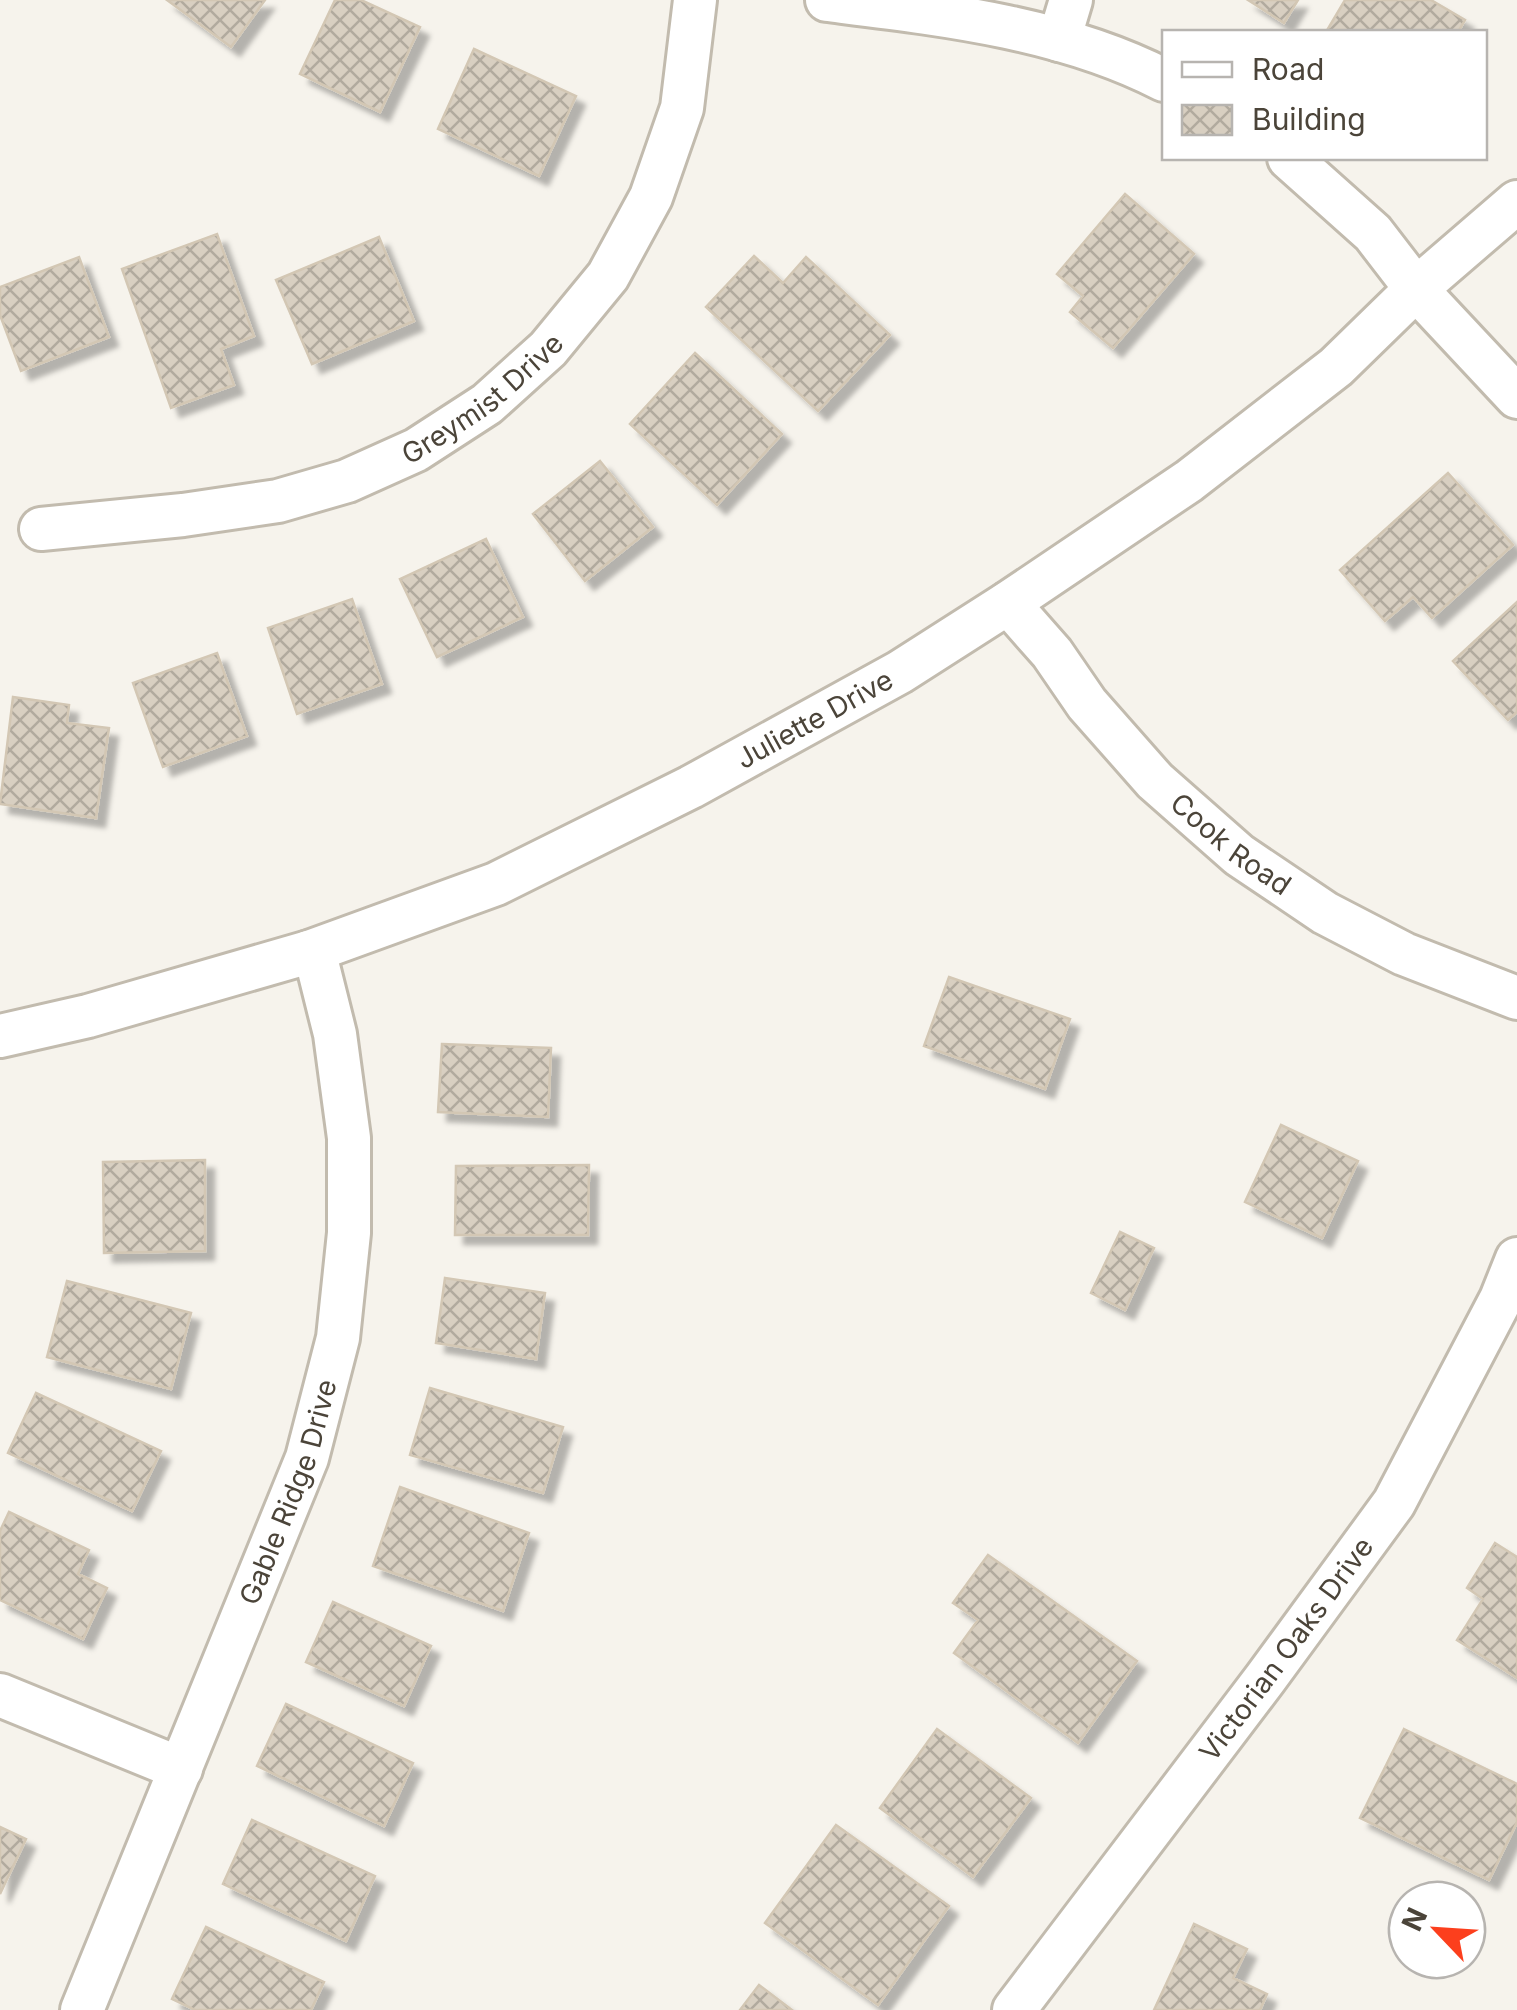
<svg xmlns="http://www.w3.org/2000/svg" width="1517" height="2010" viewBox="0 0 1517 2010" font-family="Inter,sans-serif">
<defs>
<pattern id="building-cross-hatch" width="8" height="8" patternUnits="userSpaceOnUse" patternTransform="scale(2.5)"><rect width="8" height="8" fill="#d8cfc1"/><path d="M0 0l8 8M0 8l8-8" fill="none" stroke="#b1aa9e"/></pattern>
<filter id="shadow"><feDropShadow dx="9" dy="9" stdDeviation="2.5" flood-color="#0004"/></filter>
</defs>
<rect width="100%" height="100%" fill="#f6f3ec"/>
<path fill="url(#building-cross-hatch)" stroke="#d3c7b4" stroke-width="2.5" filter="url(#shadow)" d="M 167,0 L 265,0 L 231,47 Z
M 335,0 L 361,0 L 420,27 L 380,112 L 300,74 Z
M 1248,0 L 1298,0 L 1284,23 Z
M 1345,0 L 1431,0 L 1465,20 L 1458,32 L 1326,32 Z
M 474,49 L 576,96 L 539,176 L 438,129 Z
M 1125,194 L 1194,254 L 1113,348 L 1070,312 L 1083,296 L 1057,274 Z
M 217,234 L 254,336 L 221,349 L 234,385 L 171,408 L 122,269 Z
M 379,237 L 414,321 L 312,364 L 276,280 Z
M 754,256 L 783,283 L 806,257 L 890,335 L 818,411 L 706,307 Z
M 79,257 L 109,337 L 21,371 L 0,315 L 0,287 Z
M 695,353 L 782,434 L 717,505 L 630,424 Z
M 600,461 L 653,527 L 585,581 L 533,514 Z
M 1448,473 L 1513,545 L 1432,618 L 1413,597 L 1385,621 L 1340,570 Z
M 486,539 L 523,617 L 437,657 L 400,579 Z
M 352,599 L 382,684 L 297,714 L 268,628 Z
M 1517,602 L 1517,712 L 1508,720 L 1453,661 Z
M 217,653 L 247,736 L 163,767 L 133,683 Z
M 13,697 L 69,705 L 67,723 L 109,728 L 96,818 L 0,804 Z
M 949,977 L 1070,1019 L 1045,1089 L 924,1046 Z
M 442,1044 L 551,1048 L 548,1117 L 438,1112 Z
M 1281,1125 L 1358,1161 L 1322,1238 L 1245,1202 Z
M 205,1160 L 205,1251 L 104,1253 L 103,1162 Z
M 589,1165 L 588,1235 L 455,1235 L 456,1166 Z
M 1120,1232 L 1154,1248 L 1125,1310 L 1091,1293 Z
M 445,1278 L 545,1293 L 536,1359 L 436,1343 Z
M 67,1281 L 191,1313 L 171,1389 L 47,1357 Z
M 430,1388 L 563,1427 L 543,1493 L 410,1455 Z
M 36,1393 L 161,1451 L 132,1511 L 8,1453 Z
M 400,1487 L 529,1533 L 503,1611 L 373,1566 Z
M 9,1512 L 89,1550 L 78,1574 L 107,1588 L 83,1639 L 0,1600 L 0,1531 Z
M 1495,1543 L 1517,1557 L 1517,1678 L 1457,1640 L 1483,1599 L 1467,1588 Z
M 988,1555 L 1137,1661 L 1078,1743 L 954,1653 L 978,1620 L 953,1603 Z
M 333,1602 L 431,1646 L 404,1706 L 306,1662 Z
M 286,1704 L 413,1763 L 384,1826 L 257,1766 Z
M 937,1729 L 1031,1798 L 973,1877 L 880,1808 Z
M 1404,1729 L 1517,1784 L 1517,1822 L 1489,1880 L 1360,1818 Z
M 252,1820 L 375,1876 L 346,1941 L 223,1884 Z
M 836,1825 L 949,1906 L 878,2005 L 765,1923 Z
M 0,1827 L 26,1839 L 0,1894 Z
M 1194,1924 L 1247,1949 L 1233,1978 L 1267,1994 L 1260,2010 L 1154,2010 Z
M 206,1927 L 324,1982 L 311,2010 L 195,2010 L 172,1999 Z
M 759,1985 L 792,2010 L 740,2010 Z"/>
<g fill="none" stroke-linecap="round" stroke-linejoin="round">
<g stroke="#c2bbae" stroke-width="48">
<g id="street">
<path d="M 827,0 C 940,14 1061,27 1164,80"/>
<path d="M 1059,40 L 1071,0"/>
<path d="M 1289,158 L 1373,233 L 1416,289 L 1517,397"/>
<path id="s1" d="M 41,529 L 183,515 L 278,501 L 347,481 L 416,450 L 487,404 L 548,349 L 608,276 L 651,197 L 682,108 L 695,0"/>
<path id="s2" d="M 1008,603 L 1052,653 L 1087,704 L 1155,781 L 1239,855 L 1325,913 L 1404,954 L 1517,998"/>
<path id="s3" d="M 0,1036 L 88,1016 L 309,952 L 496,884 L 691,787 L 900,672 L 1008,603 L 1189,481 L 1336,367 L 1416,289 L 1517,202"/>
<path d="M 0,1695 L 181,1769"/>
<path id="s4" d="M 82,2010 L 307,1458 L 338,1338 L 349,1233 L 349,1138 L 335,1034 L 318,966 L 309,952"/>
<path id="s5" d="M 1014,2010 L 1265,1679 L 1394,1503 L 1501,1299 L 1517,1259"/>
</g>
</g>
<use href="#street" stroke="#fff" stroke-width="42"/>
</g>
<g text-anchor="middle" stroke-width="8" stroke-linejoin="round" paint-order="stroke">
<g font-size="28" fill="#4b4439" stroke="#fff">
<text dy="10" stroke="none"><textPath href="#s1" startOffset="470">Greymist Drive</textPath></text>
<text dy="10" stroke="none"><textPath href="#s3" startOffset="878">Juliette Drive</textPath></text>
<text dy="10" stroke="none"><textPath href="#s2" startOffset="330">Cook Road</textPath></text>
<text dy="10" stroke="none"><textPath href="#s4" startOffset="558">Gable Ridge Drive</textPath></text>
<text dy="10" stroke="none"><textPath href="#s5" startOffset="452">Victorian Oaks Drive</textPath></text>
</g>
</g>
<rect x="1162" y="30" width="325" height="130" fill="#ffffff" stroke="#b7b4b0" stroke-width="2.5"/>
<rect x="1182" y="62" width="50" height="15" fill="#ffffff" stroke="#b7b4b0" stroke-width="2.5"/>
<text x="1252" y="80" font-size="30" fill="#4b4439">Road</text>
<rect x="1182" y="105" width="50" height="30" fill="url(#building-cross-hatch)" stroke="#b7b4b0" stroke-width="2.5"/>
<text x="1252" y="130" font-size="30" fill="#4b4439">Building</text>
<g transform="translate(1437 1930) rotate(295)"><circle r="48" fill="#ffffff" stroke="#b7b4b0" stroke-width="2.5"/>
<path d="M0-8L18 38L0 25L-18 38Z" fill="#fc3f1d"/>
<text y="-15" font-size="28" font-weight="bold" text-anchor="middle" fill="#4b4439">N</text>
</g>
</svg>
